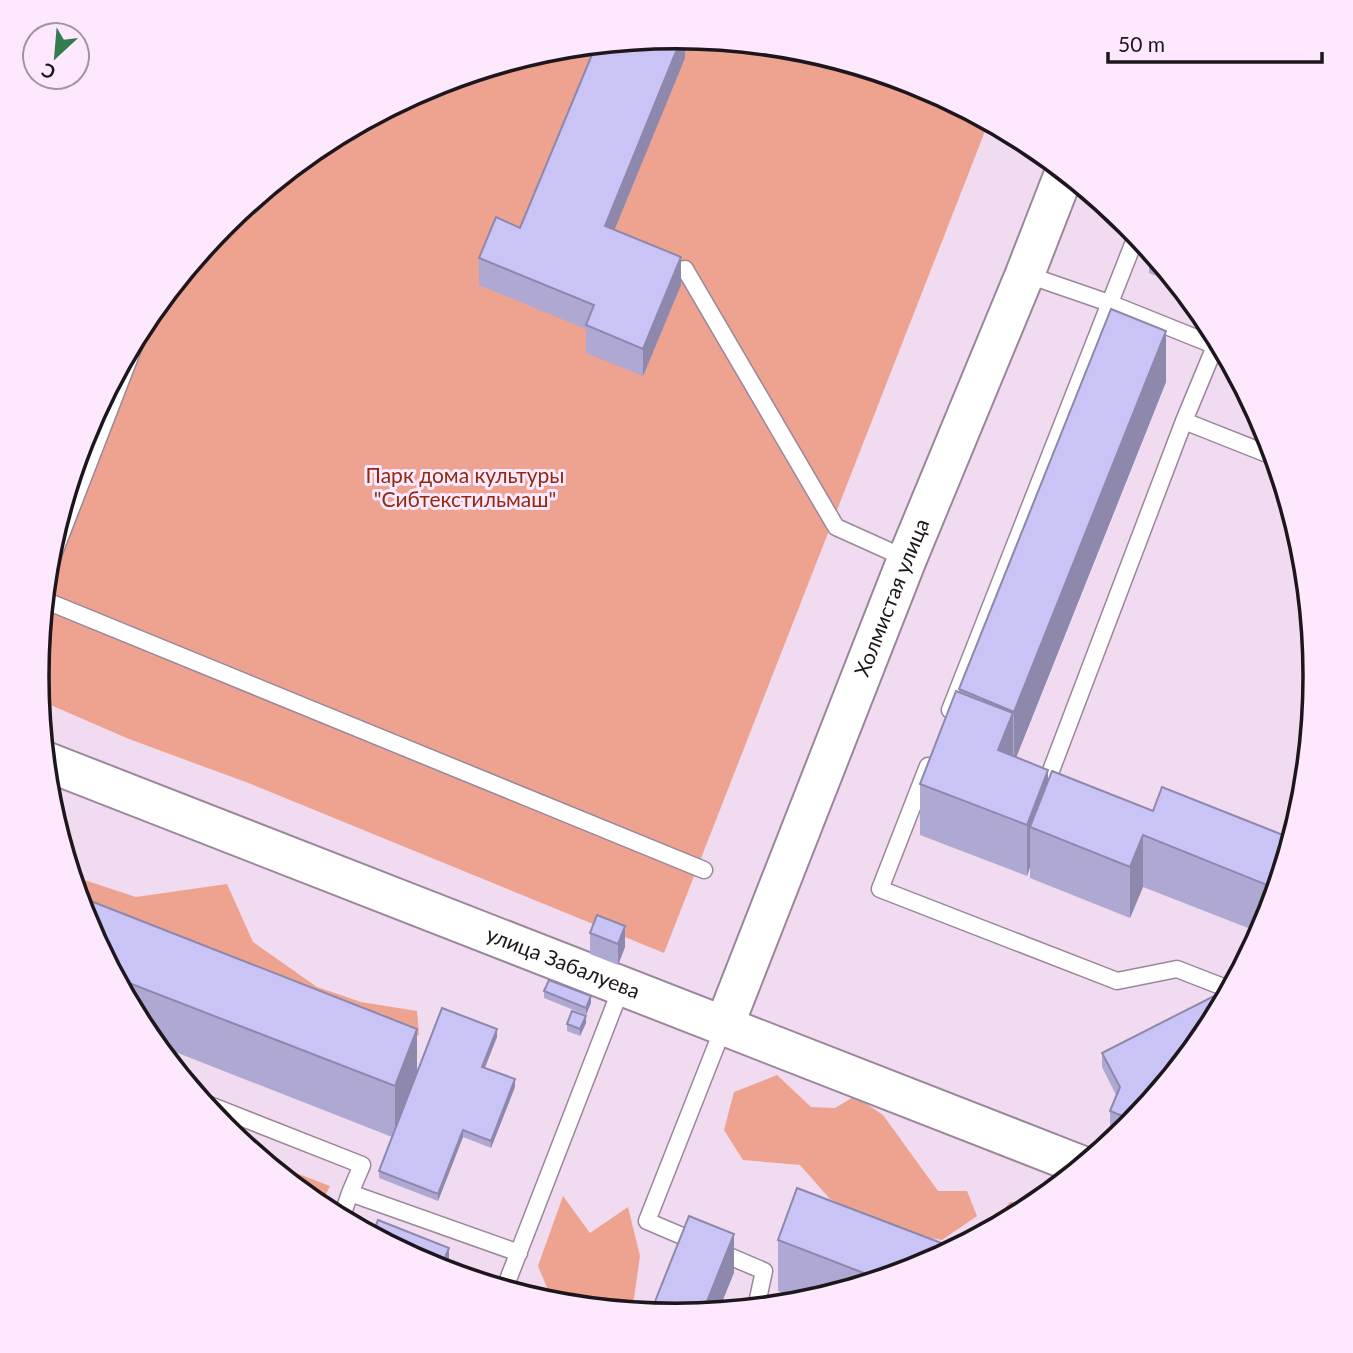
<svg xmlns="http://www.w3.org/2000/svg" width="1353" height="1353" viewBox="0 0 1353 1353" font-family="Lato,sans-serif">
<rect width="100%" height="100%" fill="#f0dbf0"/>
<path fill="#eda390" d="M 677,37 L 802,49 L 922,86 L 989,121 L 664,953 L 251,784 L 129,739 L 39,700 L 37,676 L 49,551 L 86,431 L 145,321 L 224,224 L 321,144 L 432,85 L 552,49 Z
M 72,876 L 136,897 L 227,884 L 253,942 L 317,987 L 361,1002 L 417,1011 L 419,1035 L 389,1046 L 92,933 L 85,921 Z
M 777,1075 L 811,1107 L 835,1108 L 855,1096 L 883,1115 L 938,1191 L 967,1191 L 977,1216 L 942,1240 L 899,1232 L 830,1199 L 800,1165 L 743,1160 L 724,1130 L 734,1092 Z
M 283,1168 L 330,1186 L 320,1207 L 280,1175 Z
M 563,1196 L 590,1233 L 628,1207 L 640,1256 L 632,1312 L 554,1304 L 538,1266 Z
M 1010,1202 L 1037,1204 L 983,1235 Z"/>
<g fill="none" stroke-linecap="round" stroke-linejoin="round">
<g stroke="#9b879b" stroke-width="19">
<path id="lane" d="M 685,269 L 836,527 L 907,559
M 1025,274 L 1109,303 L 1216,346
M 1218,339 L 1184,421 L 1275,457
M 48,568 L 141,328
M 44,600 L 704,870
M 950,710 L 1137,234
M 928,766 L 880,889 L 1117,981 L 1177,969 L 1231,990
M 1050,791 L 1044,789 L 1184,421
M 724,1026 L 647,1221 L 764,1271 L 756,1308
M 202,1102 L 362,1165 L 350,1193 L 519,1253
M 341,1219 L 350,1193
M 504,1290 L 622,986"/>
</g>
<g stroke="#9b879b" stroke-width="42">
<g id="secondary">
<path id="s1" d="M 45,761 L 1083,1166"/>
<path id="s2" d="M 724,1026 L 907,559 L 1025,274 L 1065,171"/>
</g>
</g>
<use href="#lane" stroke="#fff" stroke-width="16"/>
<use href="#secondary" stroke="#fff" stroke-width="38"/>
</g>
<path fill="#aea8d3" d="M 685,38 L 685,58 L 614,230 L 681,285 L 643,376 L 586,353 L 586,329 L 479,285 L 479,258 L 520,228 Z
M 1149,248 L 1179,285 L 1149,273 Z
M 1166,382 L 1016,757 L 1048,781 L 1153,811 L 1293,839 L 1267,922 L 1261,933 L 1143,887 L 1130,918 L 1030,878 L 1030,867 L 1027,876 L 920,835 L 920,784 L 959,692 L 959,689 Z
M 1242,385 L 1261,420 L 1242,412 Z
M 85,921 L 417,1073 L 497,1037 L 485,1068 L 515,1087 L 491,1148 L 463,1137 L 438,1201 L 379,1178 L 379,1171 L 392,1137 L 155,1044 L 144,1032 Z
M 590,933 L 625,947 L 618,965 L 590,954 Z
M 544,991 L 591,1003 L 586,1015 L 544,998 Z
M 586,1023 L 580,1036 L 567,1031 L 567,1024 Z
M 1208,1032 L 1129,1129 L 1126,1131 L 1110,1125 L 1110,1111 L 1116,1095 L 1102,1067 L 1102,1053 Z
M 778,1240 L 921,1268 L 807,1302 L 778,1291 Z"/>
<path fill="#8d88ac" d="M 682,37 L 685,38 L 685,58 L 605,253 L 605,226 Z
M 681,257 L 681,285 L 643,376 L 643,349 Z
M 1166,331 L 1166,382 L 1014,763 L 1014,712 Z
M 1013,713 L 1013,764 L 998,750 Z
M 1048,770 L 1048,821 L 1030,827 L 1030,867 L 1027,876 L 1027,825 Z
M 1143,835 L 1143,887 L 1130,918 L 1130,867 Z
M 625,926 L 625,947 L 618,965 L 618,944 Z
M 591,996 L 591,1003 L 586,1015 L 586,1008 Z
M 586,1016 L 586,1023 L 580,1036 L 580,1029 Z
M 417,1029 L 417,1080 L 395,1138 L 395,1086 Z
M 497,1029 L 497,1037 L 482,1074 L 482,1067 Z
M 515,1079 L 515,1087 L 491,1148 L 491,1141 Z
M 463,1130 L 463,1137 L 438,1201 L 438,1194 Z
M 734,1234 L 734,1273 L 718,1312 L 702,1314 Z
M 449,1248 L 449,1269 L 448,1272 L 440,1270 Z"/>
<path fill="#cac3f5" stroke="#8d88ac" stroke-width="2" d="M 677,37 L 682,37 L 605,226 L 681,257 L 643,349 L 586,325 L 594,305 L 479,258 L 496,217 L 520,228 L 596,45 Z
M 1111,309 L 1166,331 L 1014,712 L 959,689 Z
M 956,691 L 1013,713 L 998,750 L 1048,770 L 1027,825 L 920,784 Z
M 1052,771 L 1153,811 L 1162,787 L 1293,839 L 1277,889 L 1143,835 L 1130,867 L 1030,827 Z
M 78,896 L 417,1029 L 395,1086 L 116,978 L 85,921 Z
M 597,915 L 625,926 L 618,944 L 590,933 Z
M 549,980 L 591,996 L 586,1008 L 544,991 Z
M 1214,996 L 1220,1009 L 1208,1032 L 1135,1121 L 1110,1111 L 1120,1087 L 1102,1053 Z
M 442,1008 L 497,1029 L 482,1067 L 515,1079 L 491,1141 L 463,1130 L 438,1194 L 379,1171 Z
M 572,1011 L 586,1016 L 580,1029 L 567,1024 Z
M 797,1188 L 957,1249 L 921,1268 L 882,1280 L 778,1240 Z
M 689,1216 L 734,1234 L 702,1314 L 676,1316 L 650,1314 Z
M 378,1220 L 449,1248 L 440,1270 L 431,1267 L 372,1236 Z"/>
<g text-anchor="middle" stroke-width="6" stroke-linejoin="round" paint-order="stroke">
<g font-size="21" fill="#92290d" stroke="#fde8fe">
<text x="465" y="483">Парк дома культуры<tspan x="465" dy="24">"Сибтекстильмаш"</tspan></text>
</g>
<g font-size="21" fill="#1d161d" stroke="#fde8fe">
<text dy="7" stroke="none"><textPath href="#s2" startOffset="460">Холмистая улица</textPath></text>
<text dy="7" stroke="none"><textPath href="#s1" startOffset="556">улица Забалуева</textPath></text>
</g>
</g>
<path d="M0 0H1353V1353H0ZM49 676a627 627 0 1 1 1254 0a627 627 0 1 1-1254 0Z" fill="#fde8fe" fill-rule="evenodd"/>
<path fill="none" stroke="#1d161d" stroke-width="3.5" d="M49 676a627 627 0 1 1 1254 0a627 627 0 1 1-1254 0Z"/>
<g transform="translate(56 56) rotate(206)"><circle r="33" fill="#fde8fe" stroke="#a394a4" stroke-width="2"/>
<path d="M0-5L12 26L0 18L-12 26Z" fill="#327d4b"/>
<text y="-10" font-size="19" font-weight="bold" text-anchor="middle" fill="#1d161d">С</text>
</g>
<path d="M1108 52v10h214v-10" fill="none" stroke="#1d161d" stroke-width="3.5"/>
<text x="1118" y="52" font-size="21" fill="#1d161d" stroke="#fde8fe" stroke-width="5" paint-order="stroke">50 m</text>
</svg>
